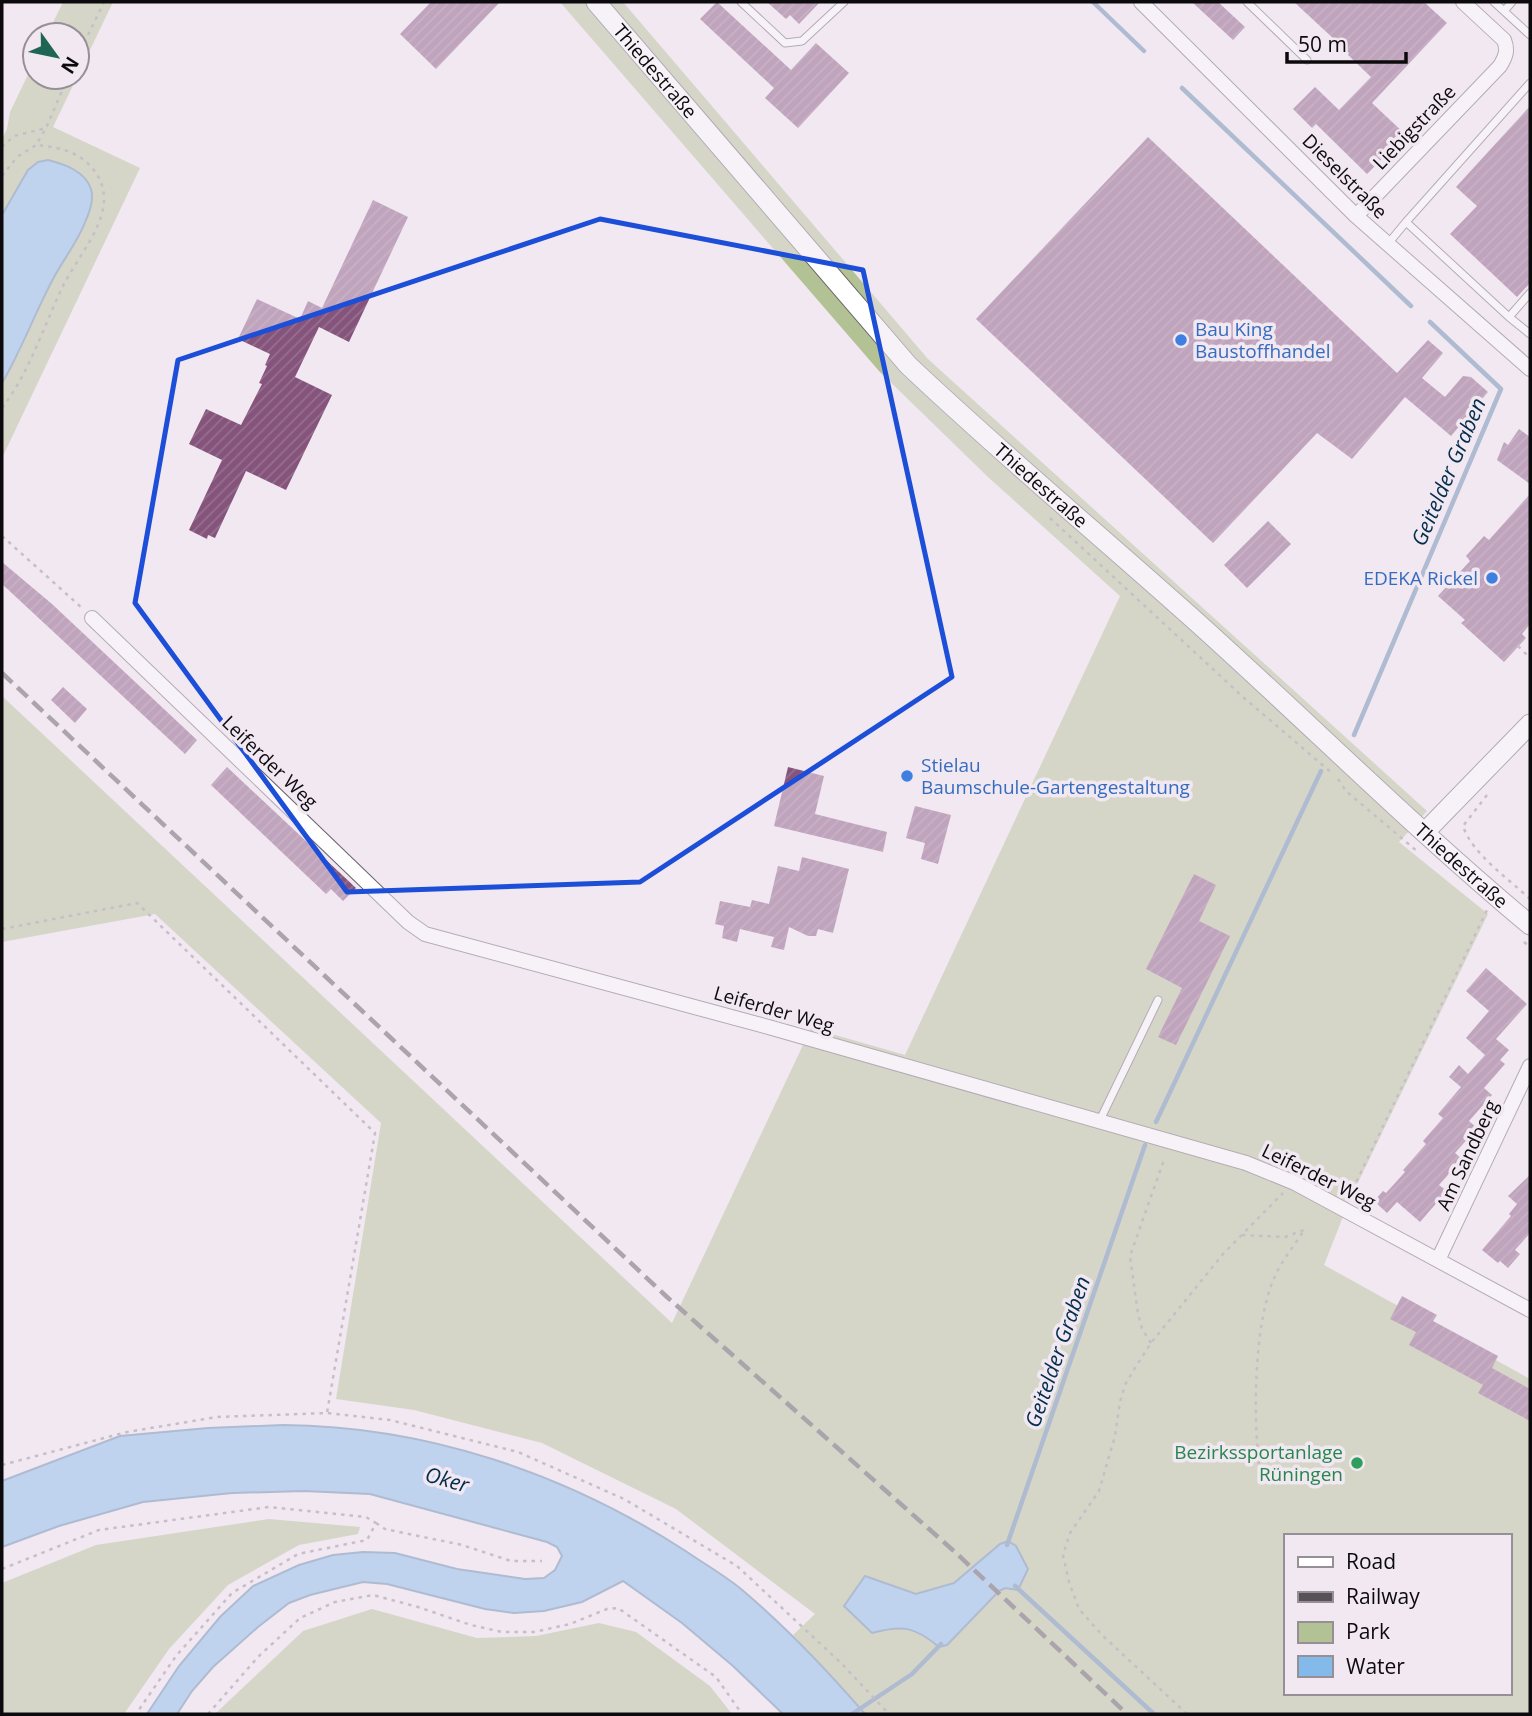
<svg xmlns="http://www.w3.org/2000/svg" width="1532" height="1716" viewBox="0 0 1532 1716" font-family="'Open Sans',sans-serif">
<defs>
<pattern id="building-hatch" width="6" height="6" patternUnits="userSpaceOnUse" patternTransform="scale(1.75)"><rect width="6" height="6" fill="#86537c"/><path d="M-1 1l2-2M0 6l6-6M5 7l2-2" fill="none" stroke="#94718d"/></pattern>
</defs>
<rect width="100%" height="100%" fill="#f1e8f2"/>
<path fill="#b3c294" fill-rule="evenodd" d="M 63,2 L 113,2 L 77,77 L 77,35 L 47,35 Z
M 560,2 L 623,2 L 928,359 L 1427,811 L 1399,842 L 1488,914 L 1350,1199 L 1324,1265 L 1530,1379 L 1530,1714 L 865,1714 L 793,1635 L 815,1614 L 676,1509 L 542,1443 L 414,1410 L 336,1399 L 381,1123 L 155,914 L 2,942 L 2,696 L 672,1323 L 811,1028 L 905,1055 L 1120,596 L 988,477 L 879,371 ZM 1285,1536 L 1509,1536 L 1509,1693 L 1285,1693 Z
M 35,60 L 35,77 L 77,77 L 53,127 L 140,168 L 2,458 L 2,383 L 19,353 L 51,283 L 85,224 L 28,170 L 2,215 L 2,139 L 7,129 L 10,112 Z
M 269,1519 L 360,1527 L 358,1534 L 299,1545 L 228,1585 L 169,1649 L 124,1714 L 2,1714 L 2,1583 L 96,1545 Z
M 372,1609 L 477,1638 L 536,1636 L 599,1623 L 636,1632 L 710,1686 L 732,1714 L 215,1714 L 303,1631 Z"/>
<path fill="#84baea" stroke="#6085a8" stroke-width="2" d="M 48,160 C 64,164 85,171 91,189 C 94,199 90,211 86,220 C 78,242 62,261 52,281 C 34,315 21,351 2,383 L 2,215 L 28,170 L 38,162 Z
M 283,1425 C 425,1426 565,1473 684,1550 C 703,1563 724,1575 741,1589 C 786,1627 827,1670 865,1714 L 783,1714 L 733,1666 L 682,1623 L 623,1581 L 582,1602 L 544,1611 L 514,1613 L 485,1609 L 387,1584 L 363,1582 L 310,1595 L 289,1603 L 258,1627 L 213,1667 L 192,1691 L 177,1714 L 147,1714 L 179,1666 L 220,1617 L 253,1586 L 299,1565 L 333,1555 L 363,1552 L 395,1553 L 457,1569 L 525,1579 L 544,1578 L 555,1570 L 562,1556 L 557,1547 L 547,1542 L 370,1494 L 304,1491 L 232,1493 L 143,1502 L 59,1526 L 2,1547 L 2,1481 L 120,1436 L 208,1428 Z
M 1008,1541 L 1016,1546 L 1028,1569 L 1018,1590 L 1005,1588 L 999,1591 L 947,1645 L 939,1647 C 914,1626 902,1625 872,1633 L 844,1606 L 865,1576 L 916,1594 L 954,1583 L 1000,1544 Z"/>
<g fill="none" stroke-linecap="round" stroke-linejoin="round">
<path stroke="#6085a8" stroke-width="4.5" d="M 1093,2 L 1144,51
M 1182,88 L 1411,306
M 1354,735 L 1501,389 L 1430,322
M 1156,1122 L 1321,771
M 1007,1545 L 1145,1145
M 1015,1586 L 1154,1714
M 852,1714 L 912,1674 L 941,1644"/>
</g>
<path fill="url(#building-hatch)" d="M 431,2 L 500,2 L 436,69 L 400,34 Z
M 717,2 L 791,70 L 816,43 L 849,73 L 798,128 L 765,98 L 774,88 L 700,19 Z
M 767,2 L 820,2 L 799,24 L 790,15 L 786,19 Z
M 1192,2 L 1218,2 L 1245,27 L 1233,40 Z
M 1294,2 L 1424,2 L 1447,23 L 1372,103 L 1406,135 L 1367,174 L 1316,124 L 1312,128 L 1293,109 L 1315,87 L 1339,110 L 1371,77 L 1348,55 L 1349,53 Z
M 1530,106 L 1530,283 L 1517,297 L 1450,234 L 1477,206 L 1456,187 Z
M 1148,137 L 1397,373 L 1428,340 L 1443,353 L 1422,378 L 1445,397 L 1463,376 L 1471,377 L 1488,392 L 1451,436 L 1405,397 L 1352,459 L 1317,433 L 1213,543 L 976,319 Z
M 373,200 L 408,217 L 349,342 L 319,327 L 295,377 L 332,395 L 286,490 L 246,471 L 215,538 L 208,535 L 207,539 L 189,530 L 222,460 L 189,444 L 206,409 L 241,425 L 262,384 L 259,383 L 267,366 L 265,365 L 270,354 L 238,339 L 257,299 L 300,319 L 308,301 L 322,308 Z
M 1519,429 L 1530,437 L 1530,484 L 1497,460 L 1504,442 L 1508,445 Z
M 1530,494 L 1530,624 L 1522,634 L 1526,638 L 1504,662 L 1461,623 L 1465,620 L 1438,596 L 1470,561 L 1466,556 L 1484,536 L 1489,540 Z
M 1268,521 L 1291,544 L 1247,588 L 1224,565 Z
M 2,562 L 52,604 L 197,740 L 185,754 L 2,584 Z
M 63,687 L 87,709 L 75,723 L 51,700 Z
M 227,767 L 356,888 L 343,901 L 331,889 L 326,894 L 211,785 Z
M 788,767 L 824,776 L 815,814 L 887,832 L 883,852 L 774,826 Z
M 915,806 L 951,815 L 938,864 L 921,859 L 925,843 L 906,838 Z
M 802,857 L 849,869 L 833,933 L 818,929 L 816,936 L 808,936 L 789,927 L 784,950 L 771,947 L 774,937 L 740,929 L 737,942 L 722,938 L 724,926 L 715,924 L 720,901 L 750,907 L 752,900 L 769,904 L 778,866 L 799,871 Z
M 1194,874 L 1216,885 L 1199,921 L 1230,936 L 1176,1045 L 1158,1037 L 1182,988 L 1146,969 Z
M 1486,968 L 1527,1004 L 1496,1039 L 1509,1050 L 1500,1060 L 1505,1064 L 1484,1088 L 1492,1095 L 1469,1121 L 1477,1128 L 1455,1153 L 1462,1159 L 1439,1185 L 1447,1191 L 1420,1222 L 1397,1202 L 1387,1213 L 1374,1201 L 1383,1191 L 1386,1193 L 1405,1172 L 1403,1170 L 1426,1144 L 1423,1141 L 1443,1118 L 1438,1114 L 1461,1087 L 1449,1077 L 1459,1065 L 1468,1074 L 1485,1055 L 1466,1038 L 1489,1011 L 1466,991 Z
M 1530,1175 L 1530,1233 L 1515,1250 L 1520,1254 L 1508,1268 L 1500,1261 L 1498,1263 L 1482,1250 L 1511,1216 L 1509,1214 L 1517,1204 L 1508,1196 Z
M 1402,1296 L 1437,1315 L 1433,1321 L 1498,1356 L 1492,1368 L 1530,1389 L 1530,1421 L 1478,1393 L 1483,1385 L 1409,1345 L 1416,1332 L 1390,1319 Z"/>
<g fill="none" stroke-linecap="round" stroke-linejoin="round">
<g stroke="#6b636c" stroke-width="9">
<path id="lane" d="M 741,2 L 785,43 L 802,41 L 844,2
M 1247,2 L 1307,60
M 1494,2 L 1530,35
M 1504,11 L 1512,2
M 1530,83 L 1406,222 L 1509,317 L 1530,293
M 1387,245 L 1406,222
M 1509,317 L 1530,334
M 1100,1120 L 1158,1000"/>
</g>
<g stroke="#6b636c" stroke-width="16">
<path id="street" d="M 1141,2 L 1356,216 L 1530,369
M 1356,216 L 1500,66 C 1506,56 1508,50 1504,40 L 1463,2
M 92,618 L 408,922 L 425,934 L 772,1028 L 1246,1163 L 1295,1183 L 1530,1310
M 1438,1260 L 1530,1066"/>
</g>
<g stroke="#6b636c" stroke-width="21">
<g id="secondary">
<path id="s1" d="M 596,2 L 908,365 C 1003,455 1104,539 1201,626 C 1311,725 1416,830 1530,925"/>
<path d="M 1425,832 L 1530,724"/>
</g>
</g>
<path stroke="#958e95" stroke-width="2.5" stroke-dasharray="3.5 5" stroke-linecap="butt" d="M 77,58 L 104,2
M 2,147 L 14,136 L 46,128
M 2,176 L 17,157 L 36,145 L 46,128 L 68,77
M 2,408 C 29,373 43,328 62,288 C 79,252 125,208 93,169 C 79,151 57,147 36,145
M 1050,518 L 1243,697 L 1333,774
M 2,536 L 82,608
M 1518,646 L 1530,658
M 1338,779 L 1346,791 L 1418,852
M 1487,795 L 1463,826 C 1472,854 1509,879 1530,899
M 2,929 L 137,903 L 375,1133 L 327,1413
M 1524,942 L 1530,947
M 1349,1197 L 1487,910
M 1242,1235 L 1285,1237 L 1304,1230
M 1151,1343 L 1142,1329 L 1138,1314 L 1130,1256 L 1165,1157
M 1259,1464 C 1253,1415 1254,1321 1275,1276 C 1282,1260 1295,1245 1304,1230
M 2,1465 L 127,1432 L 217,1417 L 327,1413 L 390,1420 L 518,1452 L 624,1499 L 737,1566 L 841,1663 L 889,1714
M 376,1523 L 385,1529 L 462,1545 L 511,1561 L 542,1561
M 2,1569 L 99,1530 L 269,1507 L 366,1517 L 376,1523 L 367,1540 L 298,1554 L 232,1593 L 176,1656 L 136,1714
M 208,1714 L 258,1657 L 300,1618 L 335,1602 L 373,1595 L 418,1607 L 471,1625 L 502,1632 L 534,1632 L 570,1624 L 607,1609 L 618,1608 L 716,1677 L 742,1714
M 1187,1714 L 1102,1635 L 1079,1609 L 1069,1582 L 1063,1555 L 1070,1533 L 1099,1491 L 1115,1436 L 1120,1402 L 1125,1385 L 1135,1368 L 1151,1343 L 1223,1254 L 1283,1193"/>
<use href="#lane" stroke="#fff" stroke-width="7"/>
<use href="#street" stroke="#fff" stroke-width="14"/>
<use href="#secondary" stroke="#fff" stroke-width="19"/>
<path stroke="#575258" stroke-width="4.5" stroke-dasharray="14 7" stroke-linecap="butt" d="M 2,673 L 667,1297 L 955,1552 L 1127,1714"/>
</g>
<path d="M0 0H1532V1716H0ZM 600,219 L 863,270 L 952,677 L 640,882 L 347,892 L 135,603 L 178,360 Z" fill="#f1e8f2" fill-opacity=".55" fill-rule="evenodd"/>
<path fill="none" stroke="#1d4ed8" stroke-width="5" stroke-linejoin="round" d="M 600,219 L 863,270 L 952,677 L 640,882 L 347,892 L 135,603 L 178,360 Z"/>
<g fill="#3f7fe0" stroke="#f1e8f2" stroke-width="2.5">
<circle cx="1181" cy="340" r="7"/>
<circle cx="1492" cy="578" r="7"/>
<circle cx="907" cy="776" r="7"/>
</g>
<circle fill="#2e9e5b" stroke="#f1e8f2" stroke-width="2.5" cx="1357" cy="1463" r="7"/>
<g text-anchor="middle" stroke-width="7" stroke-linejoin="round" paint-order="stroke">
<g font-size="19" fill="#0d0a0d" stroke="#f1e8f2">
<text dy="7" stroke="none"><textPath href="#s1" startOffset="91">Thiedestraße</textPath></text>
<text transform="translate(1414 127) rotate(-46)" y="7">Liebigstraße</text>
<text transform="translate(1345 176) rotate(45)" y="7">Dieselstraße</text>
<text dy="7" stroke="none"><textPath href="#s1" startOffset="658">Thiedestraße</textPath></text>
<text transform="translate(270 762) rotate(44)" y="7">Leiferder Weg</text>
<text dy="7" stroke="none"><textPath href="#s1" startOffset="1225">Thiedestraße</textPath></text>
<text transform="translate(774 1009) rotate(16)" y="7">Leiferder Weg</text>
<text transform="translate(1467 1155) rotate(-65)" y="7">Am Sandberg</text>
<text transform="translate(1319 1176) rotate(26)" y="7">Leiferder Weg</text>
</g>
<g font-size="19" fill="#366cbe" stroke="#f1e8f2" text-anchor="start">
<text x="1195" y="336">Bau King<tspan x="1195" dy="22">Baustoffhandel</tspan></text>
<text x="1478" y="585" text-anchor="end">EDEKA Rickel</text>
<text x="921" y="772">Stielau<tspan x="921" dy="22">Baumschule-Gartengestaltung</tspan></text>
</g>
<g font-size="19" fill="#27864d" stroke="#f1e8f2" text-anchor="end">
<text x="1343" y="1459">Bezirkssportanlage<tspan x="1343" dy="22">Rüningen</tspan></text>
</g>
<g font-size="21" font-style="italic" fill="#022d4c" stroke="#f1e8f2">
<text transform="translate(1449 472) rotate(-67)" y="7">Geitelder Graben</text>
<text transform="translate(1058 1352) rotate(-71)" y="7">Geitelder Graben</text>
<text transform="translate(447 1480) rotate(16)" y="7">Oker</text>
</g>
</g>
<rect width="1532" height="1716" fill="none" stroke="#0d0a0d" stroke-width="7"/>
<rect x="1284" y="1534" width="228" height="161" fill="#f1e8f2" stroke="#968f96" stroke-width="2"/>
<rect x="1298" y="1557" width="35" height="10" fill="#ffffff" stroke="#968f96" stroke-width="2"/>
<text x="1346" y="1569" font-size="21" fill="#0d0a0d">Road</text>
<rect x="1298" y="1592" width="35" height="10" fill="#575258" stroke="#968f96" stroke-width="2"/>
<text x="1346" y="1604" font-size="21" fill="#0d0a0d">Railway</text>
<rect x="1298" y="1622" width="35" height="21" fill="#b3c294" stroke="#968f96" stroke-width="2"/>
<text x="1346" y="1639" font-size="21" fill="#0d0a0d">Park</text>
<rect x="1298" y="1656" width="35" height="21" fill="#84baea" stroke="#968f96" stroke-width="2"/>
<text x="1346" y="1674" font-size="21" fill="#0d0a0d">Water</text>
<g transform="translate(56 56) rotate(123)"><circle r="33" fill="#f1e8f2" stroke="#968f96" stroke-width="2"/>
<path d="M0-5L12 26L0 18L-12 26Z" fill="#206456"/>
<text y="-10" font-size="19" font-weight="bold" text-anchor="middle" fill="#0d0a0d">N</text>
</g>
<path d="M1287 52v10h119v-10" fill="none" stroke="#0d0a0d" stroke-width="3.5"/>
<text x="1298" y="52" font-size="21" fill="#0d0a0d" stroke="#f1e8f2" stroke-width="5" paint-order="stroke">50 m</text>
</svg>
